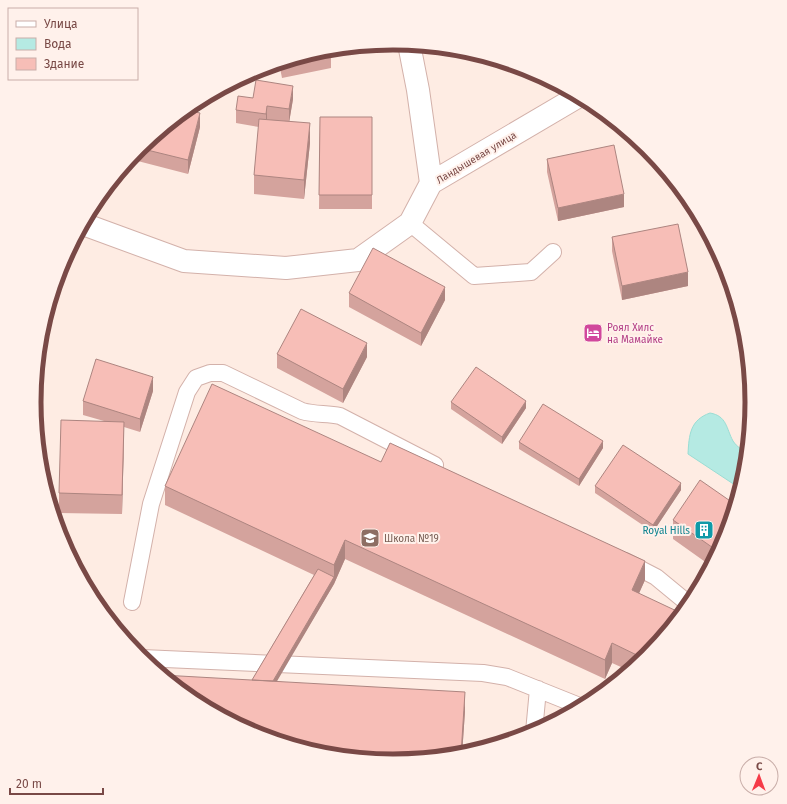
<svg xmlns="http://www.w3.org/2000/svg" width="787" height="804" viewBox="0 0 787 804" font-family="'Fira Sans',sans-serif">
<rect width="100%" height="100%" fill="#feece3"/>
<path fill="#b5eae3" stroke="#9addd4" d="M 710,413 C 727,416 726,428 733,441 C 737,447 742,450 748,452 L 746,472 L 741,489 L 688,454 C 689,435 690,420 710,413 Z"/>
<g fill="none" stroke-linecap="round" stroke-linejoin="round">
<g stroke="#d3b1aa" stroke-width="18">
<path id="service" d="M 410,223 L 474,276 L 531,272 L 553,252
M 625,561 L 656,577 L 690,605
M 132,602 L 151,504 L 187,392 L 196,378 L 210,373 L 223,373 L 302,411 C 315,415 327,413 340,416 L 435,465
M 142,658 L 483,673 L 507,677 L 582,707
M 534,732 L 538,689"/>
</g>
<g stroke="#d3b1aa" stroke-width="24">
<path id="minor" d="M 409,44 L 418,90 L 431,183
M 431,183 L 579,96
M 83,224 L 184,261 L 286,268 L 358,260 L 410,223 L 431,183"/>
</g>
<use href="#service" stroke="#fff" stroke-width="16"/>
<use href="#minor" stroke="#fff" stroke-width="22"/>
</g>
<path fill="#d4a39d" d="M 324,49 L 331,54 L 331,68 L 282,78 L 279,63 Z
M 253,98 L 293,99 L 289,122 L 310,143 L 304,199 L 254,194 L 254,175 L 259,127 L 236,123 L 236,110 Z
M 320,117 L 372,117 L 372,209 L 319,209 Z
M 200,127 L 188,174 L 130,159 L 139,148 Z
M 652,152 L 658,160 L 654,161 Z
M 547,159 L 624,207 L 558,221 L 547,172 Z
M 612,237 L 688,286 L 622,300 L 612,251 Z
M 349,293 L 445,300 L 421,346 L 349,307 Z
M 277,354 L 367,357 L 343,403 L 277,368 Z
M 153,391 L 140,432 L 124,427 L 122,514 L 59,513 L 59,493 L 104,421 L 83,415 L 83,401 Z
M 451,402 L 526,408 L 502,444 L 451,409 Z
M 519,442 L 603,448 L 579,486 L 519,449 Z
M 381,462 L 645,580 L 639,593 L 648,656 L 630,671 L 612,663 L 605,679 L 345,559 L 334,584 L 276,681 L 465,711 L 462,755 L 393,762 L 252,680 L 314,575 L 165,505 L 165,486 Z
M 595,486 L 681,490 L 653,532 L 595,493 Z
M 673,520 L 726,540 L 711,566 L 673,539 Z"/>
<path fill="#ad8580" d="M 293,86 L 293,99 L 289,123 L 289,109 Z
M 267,106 L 267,119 L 266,128 L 266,114 Z
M 200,113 L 200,127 L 188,174 L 188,160 Z
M 310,123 L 310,143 L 304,199 L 304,180 Z
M 654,155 L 658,160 L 654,161 Z
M 624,194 L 624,207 L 558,221 L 558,208 Z
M 688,272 L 688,286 L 622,300 L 622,286 Z
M 445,287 L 445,300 L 421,346 L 421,333 Z
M 367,343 L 367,357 L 343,403 L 343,389 Z
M 153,377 L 153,391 L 140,432 L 140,419 Z
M 526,401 L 526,408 L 502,444 L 502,437 Z
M 124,422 L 124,441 L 122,514 L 122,495 Z
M 603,441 L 603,448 L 579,486 L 579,479 Z
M 681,483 L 681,490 L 653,532 L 653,525 Z
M 345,540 L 345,559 L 334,584 L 334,565 Z
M 645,561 L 645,580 L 632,609 L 632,590 Z
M 334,577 L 334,584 L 266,700 L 266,693 Z
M 612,643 L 612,663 L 605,679 L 605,660 Z
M 465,692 L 465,711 L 462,755 L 461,755 Z"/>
<path fill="#f7beb7" stroke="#ad8580" d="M 324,49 L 330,49 L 331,54 L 282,64 L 281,62 Z
M 256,80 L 293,86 L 289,109 L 267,106 L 266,114 L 236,110 L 238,96 L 253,98 Z
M 186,110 L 200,113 L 188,160 L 139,148 Z
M 320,117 L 372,117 L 372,195 L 319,195 Z
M 259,119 L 310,123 L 304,180 L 254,175 Z
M 614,145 L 624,194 L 558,208 L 547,159 Z
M 678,224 L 688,272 L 622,286 L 612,237 Z
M 373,248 L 445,287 L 421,333 L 349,293 Z
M 301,309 L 367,343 L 343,389 L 277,354 Z
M 96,359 L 153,377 L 140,419 L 83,401 Z
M 476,367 L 526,401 L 502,437 L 451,402 Z
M 212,384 L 381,462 L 390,443 L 645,561 L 632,590 L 683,614 L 648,656 L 645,659 L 612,643 L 605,660 L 345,540 L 334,565 L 165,486 Z
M 543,404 L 603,441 L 579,479 L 519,442 Z
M 61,420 L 124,422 L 122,495 L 59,493 Z
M 623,445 L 681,483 L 653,525 L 595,486 Z
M 700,480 L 736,505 L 726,540 L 719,552 L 673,520 Z
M 318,569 L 334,577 L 273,681 L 252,680 Z
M 162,675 L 465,692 L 461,755 L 393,762 L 323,755 L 256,734 L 194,701 Z"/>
<defs>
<g id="hotel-square" transform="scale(1)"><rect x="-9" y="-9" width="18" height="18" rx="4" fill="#d1479c" stroke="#fff1eb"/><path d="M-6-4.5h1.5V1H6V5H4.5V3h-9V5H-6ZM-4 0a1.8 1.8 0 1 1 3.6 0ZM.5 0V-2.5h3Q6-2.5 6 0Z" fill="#fff"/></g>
<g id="building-square" transform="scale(1)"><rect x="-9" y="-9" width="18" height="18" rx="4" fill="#0f9aa8" stroke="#fff1eb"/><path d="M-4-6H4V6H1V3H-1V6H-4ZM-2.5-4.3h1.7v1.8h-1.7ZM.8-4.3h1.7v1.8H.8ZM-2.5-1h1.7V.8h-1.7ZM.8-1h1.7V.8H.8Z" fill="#fff"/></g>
<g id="school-square" transform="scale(1)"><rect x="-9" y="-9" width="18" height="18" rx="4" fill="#8d6e63" stroke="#fff1eb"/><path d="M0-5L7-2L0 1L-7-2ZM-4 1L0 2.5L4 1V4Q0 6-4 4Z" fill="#fff"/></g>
</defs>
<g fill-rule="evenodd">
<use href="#hotel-square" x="593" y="333"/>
<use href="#building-square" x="704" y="530"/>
<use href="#school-square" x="370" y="538"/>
</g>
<g text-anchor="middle" stroke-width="4" stroke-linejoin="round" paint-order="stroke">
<g font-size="10" fill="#794946" stroke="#fff1eb">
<text transform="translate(476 157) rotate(-31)" y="4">Ландышевая улица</text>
</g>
<g font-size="10" fill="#b23c85" stroke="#fff1eb" text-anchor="start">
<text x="607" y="331">Роял Хилс<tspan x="607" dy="12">на Мамайке</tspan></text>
</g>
<g font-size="10" fill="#0d838f" stroke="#fff1eb" text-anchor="end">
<text x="690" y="534">Royal Hills</text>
</g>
<g font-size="10" fill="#785e54" stroke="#fff1eb" text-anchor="start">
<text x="384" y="542">Школа №19</text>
</g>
</g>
<path d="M0 0H787V804H0ZM41 402a352 352 0 1 1 704 0a352 352 0 1 1-704 0Z" fill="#fff1eb" fill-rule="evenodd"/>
<path fill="none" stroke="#794946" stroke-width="5" d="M41 402a352 352 0 1 1 704 0a352 352 0 1 1-704 0Z"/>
<rect x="8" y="8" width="130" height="72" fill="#fff1eb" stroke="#c9aea9"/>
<rect x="16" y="21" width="20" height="6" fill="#ffffff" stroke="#c9aea9"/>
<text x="44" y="28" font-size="12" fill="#794946">Улица</text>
<rect x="16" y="38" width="20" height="12" fill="#b5eae3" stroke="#c9aea9"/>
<text x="44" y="48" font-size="12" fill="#794946">Вода</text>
<rect x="16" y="58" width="20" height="12" fill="#f7beb7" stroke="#c9aea9"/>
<text x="44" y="68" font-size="12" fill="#794946">Здание</text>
<g transform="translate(759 776) rotate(1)"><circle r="19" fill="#fff1eb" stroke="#c9aea9"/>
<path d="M0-3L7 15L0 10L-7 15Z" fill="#f53b48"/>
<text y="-6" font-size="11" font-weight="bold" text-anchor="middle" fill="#794946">С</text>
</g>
<path d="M10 788v6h93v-6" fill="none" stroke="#794946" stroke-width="2"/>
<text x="16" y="788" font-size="12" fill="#794946" stroke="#fff1eb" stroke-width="3" paint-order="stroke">20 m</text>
</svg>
